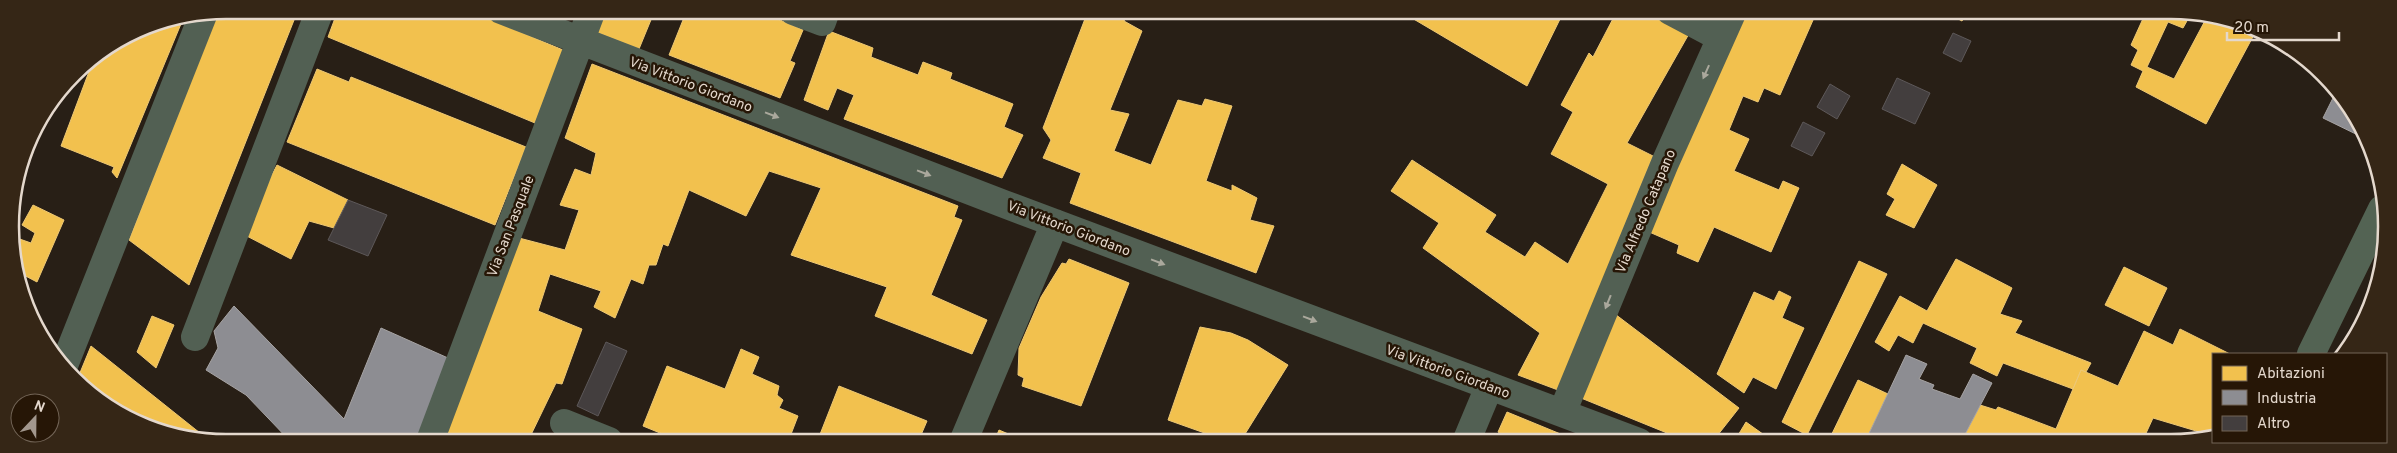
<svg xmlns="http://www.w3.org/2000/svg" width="2397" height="453" viewBox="0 0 2397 453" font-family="Overpass,sans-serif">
<rect width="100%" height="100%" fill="#281f16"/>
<path fill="#f2c14e" stroke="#eec874" d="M 226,10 L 298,10 L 189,285 L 129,240 L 218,12 Z
M 338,10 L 468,10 L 563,50 L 535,123 L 328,37 Z
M 605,10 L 655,10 L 639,49 L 596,32 Z
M 687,10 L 757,10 L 803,30 L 790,61 L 795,63 L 780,98 L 669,55 Z
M 1088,11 L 1129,11 L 1124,21 L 1142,31 L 1110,110 L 1129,114 L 1114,151 L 1151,165 L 1178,100 L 1202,106 L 1205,99 L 1232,106 L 1206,181 L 1232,191 L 1232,185 L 1257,198 L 1250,220 L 1274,226 L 1256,273 L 1070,203 L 1081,173 L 1043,158 L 1051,140 L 1043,128 Z
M 1400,11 L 1564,11 L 1527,86 Z
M 1617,11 L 1646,11 L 1690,32 L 1627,143 L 1653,156 L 1558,390 L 1518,375 L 1540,333 L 1423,248 L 1439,223 L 1391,191 L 1412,160 L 1496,215 L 1485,232 L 1525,257 L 1535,242 L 1568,264 L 1608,184 L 1551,154 L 1573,112 L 1561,105 L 1589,53 L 1593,57 Z
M 1745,11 L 1817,11 L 1780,95 L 1764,88 L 1758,102 L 1743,96 L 1729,130 L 1749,139 L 1734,171 L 1779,190 L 1783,181 L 1799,188 L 1771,252 L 1714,227 L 1698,262 L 1677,253 L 1679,245 L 1647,231 Z
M 1945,12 L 1967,12 L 1962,21 Z
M 2146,12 L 2192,12 L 2183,28 L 2168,22 L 2147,67 L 2174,79 L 2208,15 L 2256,31 L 2206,124 L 2136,87 L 2143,71 L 2131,65 L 2138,50 L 2131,45 Z
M 183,19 L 117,178 L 112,172 L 114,167 L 61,146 L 93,61 L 144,26 Z
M 829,31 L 873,48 L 871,57 L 918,75 L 923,62 L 952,73 L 950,79 L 1013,104 L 1004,127 L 1023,135 L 1002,178 L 844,119 L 854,95 L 837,88 L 828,110 L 804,100 Z
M 592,64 L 958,206 L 954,217 L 962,220 L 931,295 L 987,320 L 972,354 L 875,316 L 887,287 L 791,255 L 821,188 L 769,171 L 746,216 L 689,190 L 668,246 L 663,244 L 656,265 L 649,265 L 643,284 L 631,279 L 615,318 L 594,307 L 601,291 L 550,274 L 538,311 L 582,329 L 562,384 L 556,383 L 528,441 L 441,441 L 519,238 L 565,250 L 579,210 L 560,205 L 575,169 L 591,175 L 596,153 L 565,138 Z
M 317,69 L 349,82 L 351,77 L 526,147 L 495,225 L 287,142 Z
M 1902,164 L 1937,185 L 1914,228 L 1886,215 L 1895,199 L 1887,194 Z
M 277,165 L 348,200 L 334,228 L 309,221 L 291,259 L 241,233 Z
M 33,205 L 64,220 L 37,282 L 18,272 L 14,237 L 31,243 L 35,233 L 22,225 Z
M 1069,259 L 1129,283 L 1081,406 L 1022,386 L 1024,378 L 1018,375 L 1019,348 L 1041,297 L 1062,263 L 1066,264 Z
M 1956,259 L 2012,288 L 2000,314 L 2022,321 L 2015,333 L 2091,363 L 2086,372 L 2081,370 L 2073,389 L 2003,363 L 1997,376 L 1970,363 L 1977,348 L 1923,323 L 1913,343 L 1898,335 L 1889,351 L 1875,342 L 1900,296 L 1927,311 Z
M 1859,261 L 1887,274 L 1807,435 L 1782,422 Z
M 2124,267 L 2167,288 L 2149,326 L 2105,305 Z
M 2376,284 L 2365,322 L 2341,354 Z
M 1779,291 L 1791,297 L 1782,318 L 1804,328 L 1776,389 L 1753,377 L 1744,393 L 1717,374 L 1754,292 L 1774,301 Z
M 1611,311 L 1739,408 L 1717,436 L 1723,439 L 1720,442 L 1678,442 L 1667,438 L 1667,433 L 1581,398 Z
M 152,316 L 174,325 L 156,368 L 137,352 Z
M 1200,327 L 1231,333 L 1248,340 L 1288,365 L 1240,442 L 1230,442 L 1168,420 Z
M 2180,329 L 2230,354 L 2213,354 L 2213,436 L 2153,418 L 2142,442 L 1961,442 L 1980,405 L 1996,410 L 1998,407 L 2056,429 L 2081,370 L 2118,386 L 2144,331 L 2173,345 Z
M 91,346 L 210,441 L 199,441 L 130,421 L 77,380 Z
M 741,349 L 759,357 L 752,374 L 779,386 L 777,395 L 783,400 L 779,408 L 798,416 L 788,442 L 682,442 L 643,426 L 667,366 L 725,389 Z
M 1858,380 L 1888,394 L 1865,442 L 1828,442 Z
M 839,386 L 927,421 L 918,442 L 817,442 Z
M 1507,412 L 1580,442 L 1500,442 L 1503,435 L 1498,432 Z
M 1746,422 L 1774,442 L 1734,442 Z
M 999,430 L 1027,442 L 994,442 Z"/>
<path fill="#8d8d92" stroke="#a7a4a4" d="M 2337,90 L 2342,94 L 2364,138 L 2323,118 Z
M 234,306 L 344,419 L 381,328 L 448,358 L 417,441 L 290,441 L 246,395 L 206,370 L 218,348 L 214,331 Z
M 1906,355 L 1927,364 L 1919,379 L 1934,385 L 1932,389 L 1960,399 L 1973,374 L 1992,383 L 1961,442 L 1865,442 Z"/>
<path fill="#433e3e" stroke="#5d5859" d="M 1953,33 L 1971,41 L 1961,62 L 1943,53 Z
M 1897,78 L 1930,93 L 1915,124 L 1882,109 Z
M 1830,84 L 1850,96 L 1837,119 L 1817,107 Z
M 1803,122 L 1825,133 L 1812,156 L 1791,146 Z
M 348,200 L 387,215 L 368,256 L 328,240 Z
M 606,342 L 627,351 L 598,416 L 577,406 Z"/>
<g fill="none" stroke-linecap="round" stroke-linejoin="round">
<path stroke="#526053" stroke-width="28" d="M 501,10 L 1004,204 L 1639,442
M 793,11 L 822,22 L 826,11
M 1670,11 L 1721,38
M 195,337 L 320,10
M 63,368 L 203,15
M 1562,413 L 1665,163 L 1733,11
M 564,423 L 609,441
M 430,441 L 592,10
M 963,442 L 1055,223
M 1466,442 L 1489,387"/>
<path stroke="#536353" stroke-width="28" d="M 2311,354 L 2382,209"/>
</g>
<defs><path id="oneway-solid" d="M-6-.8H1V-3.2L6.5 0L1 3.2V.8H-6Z" transform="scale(1.25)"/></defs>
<g fill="#aaa89c">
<use href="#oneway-solid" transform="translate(1706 72) rotate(114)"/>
<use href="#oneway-solid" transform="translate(772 115) rotate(21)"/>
<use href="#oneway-solid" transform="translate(924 173) rotate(21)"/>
<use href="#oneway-solid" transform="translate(1158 262) rotate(21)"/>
<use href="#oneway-solid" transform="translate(1608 302) rotate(112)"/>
<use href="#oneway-solid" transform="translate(1310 319) rotate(21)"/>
</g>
<g text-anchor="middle" stroke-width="5" stroke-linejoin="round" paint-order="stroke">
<g font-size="14" fill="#e4d8cd" stroke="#261606">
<text transform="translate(691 84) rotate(21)" y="5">Via Vittorio Giordano</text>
<text transform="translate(1645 211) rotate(-67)" y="5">Via Alfredo Catapano</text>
<text transform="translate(510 226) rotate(-69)" y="5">Via San Pasquale</text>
<text transform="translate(1069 228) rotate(21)" y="5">Via Vittorio Giordano</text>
<text transform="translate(1448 371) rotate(20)" y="5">Via Vittorio Giordano</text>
</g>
</g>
<path d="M0 0H2397V453H0ZM226 19H2171A207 207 0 0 1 2378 226V227A207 207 0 0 1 2171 434H226A207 207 0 0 1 19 227V226A207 207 0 0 1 226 19Z" fill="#352616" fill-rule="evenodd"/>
<path fill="none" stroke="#e4d8cd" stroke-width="2.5" d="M226 19H2171A207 207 0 0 1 2378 226V227A207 207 0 0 1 2171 434H226A207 207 0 0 1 19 227V226A207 207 0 0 1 226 19Z"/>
<rect x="2212" y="353" width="175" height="90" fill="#261606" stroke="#726456"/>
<rect x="2222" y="366" width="25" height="15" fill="#f2c14e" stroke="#726456"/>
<text x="2257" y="378" font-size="15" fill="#e4d8cd">Abitazioni</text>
<rect x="2222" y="390" width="25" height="15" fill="#8d8d92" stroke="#726456"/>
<text x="2257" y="403" font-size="15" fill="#e4d8cd">Industria</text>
<rect x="2222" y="416" width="25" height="15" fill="#433e3e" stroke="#726456"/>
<text x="2257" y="428" font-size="15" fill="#e4d8cd">Altro</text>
<g transform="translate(35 418) rotate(22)"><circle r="24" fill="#261606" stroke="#726456"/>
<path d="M0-4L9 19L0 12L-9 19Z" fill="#a2978d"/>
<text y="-8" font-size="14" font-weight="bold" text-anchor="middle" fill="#e4d8cd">N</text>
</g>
<path d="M2227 32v8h112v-8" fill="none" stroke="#e4d8cd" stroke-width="2.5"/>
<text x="2234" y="32" font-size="15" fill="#e4d8cd" stroke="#261606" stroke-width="4" paint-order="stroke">20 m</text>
</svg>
